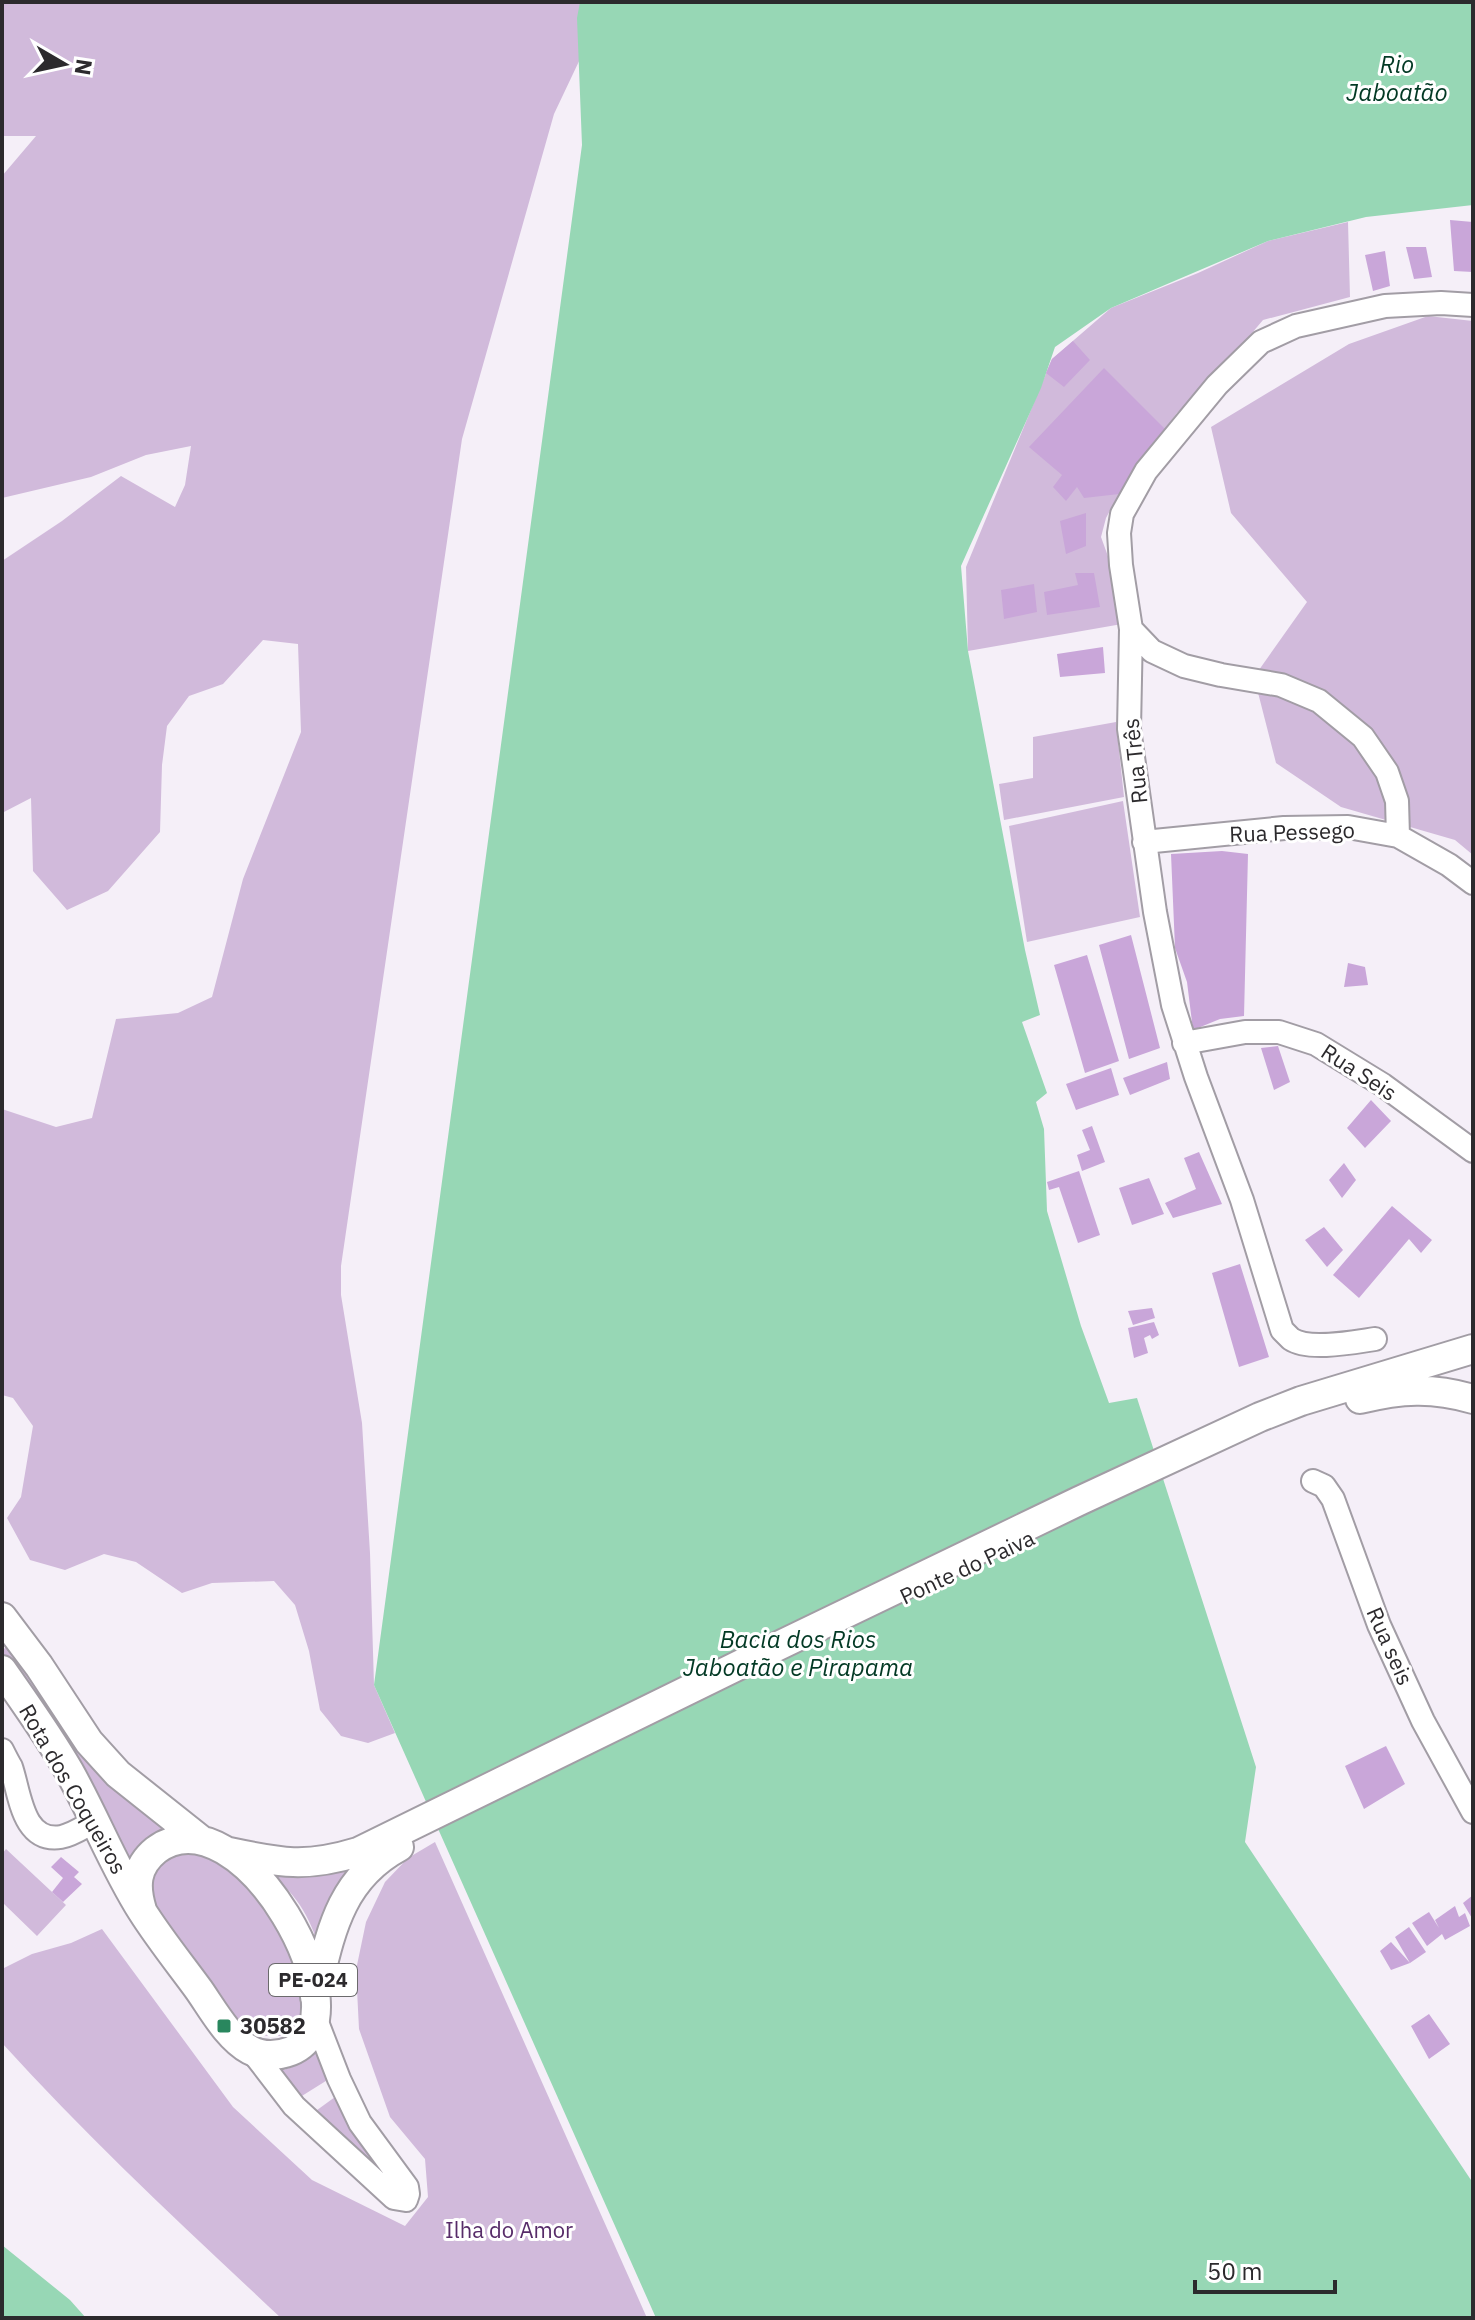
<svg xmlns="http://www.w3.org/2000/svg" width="1475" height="2320" viewBox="0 0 1475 2320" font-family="'IBM Plex Sans',sans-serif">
<rect width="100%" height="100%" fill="#f5eff8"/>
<path fill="#d1badb" d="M 2,2 L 591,2 L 590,38 L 554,114 L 462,439 L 341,1266 L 341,1295 L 362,1423 L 370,1553 L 374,1685 L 395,1733 L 368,1743 L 341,1736 L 320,1710 L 309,1651 L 295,1605 L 274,1581 L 212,1583 L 182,1593 L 136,1562 L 104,1554 L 65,1570 L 30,1560 L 7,1518 L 21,1497 L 33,1426 L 13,1398 L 2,1395 L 2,1109 L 56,1127 L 92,1118 L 116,1019 L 178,1013 L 212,997 L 243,879 L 301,732 L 298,644 L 263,640 L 223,684 L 189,696 L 167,726 L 162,765 L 160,832 L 108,891 L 67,910 L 33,871 L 31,798 L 2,813 L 2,561 L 62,521 L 121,476 L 175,507 L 185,485 L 191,446 L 146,455 L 91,477 L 2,498 L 2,176 L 36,136 L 2,136 Z
M 1348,222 L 1350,297 L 1263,320 L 1224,366 L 1177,413 L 1142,459 L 1122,488 L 1106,518 L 1101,537 L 1118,584 L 1122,624 L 968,651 L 966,567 L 1052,359 L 1111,308 L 1198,273 L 1268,241 Z
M 1428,316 L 1473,321 L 1473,855 L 1455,840 L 1341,807 L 1276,763 L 1254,677 L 1307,602 L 1231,513 L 1211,427 L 1349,344 Z
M 1116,722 L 1124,797 L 1004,820 L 999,784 L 1033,778 L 1033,737 Z
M 1123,801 L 1140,917 L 1027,942 L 1009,826 Z
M 13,1643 L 91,1763 L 169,1833 L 128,1867 L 2,1659 L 2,1650 Z
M 435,1842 L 647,2318 L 281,2318 C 186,2229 90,2140 2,2043 L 2,1969 L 32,1954 L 71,1943 L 102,1929 L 233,2107 L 312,2180 L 405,2226 L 428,2197 L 425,2159 L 390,2117 L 359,2029 L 356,1970 L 366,1922 L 385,1882 L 408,1858 Z
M 361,1845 L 323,1959 C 310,1917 301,1900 268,1870 Z
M 6,1849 L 66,1905 L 37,1936 L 2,1902 L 2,1854 Z
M 203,1850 L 285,1908 L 313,2010 L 287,2036 L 267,2036 L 252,2032 L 235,2018 L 191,1963 L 148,1894 L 152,1874 L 160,1858 Z
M 321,2042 L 329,2079 L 297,2099 L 270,2072 C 293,2070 308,2061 321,2042 Z
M 335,2097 L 347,2123 L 399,2189 L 313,2113 Z"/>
<path fill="#97d7b5" d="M 580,2 L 1473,2 L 1473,205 L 1366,217 L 1268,241 L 1111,308 L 1055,347 L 1041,388 L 961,566 L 968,651 L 1025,950 L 1040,1015 L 1022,1022 L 1047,1093 L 1036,1102 L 1044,1129 L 1047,1211 L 1081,1326 L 1109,1403 L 1137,1398 L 1256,1767 L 1245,1842 L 1473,2183 L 1473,2318 L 656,2318 L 374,1685 L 582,145 L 577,18 Z
M 2,2245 L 70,2300 L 86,2318 L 2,2318 Z"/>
<path fill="#c9a6d9" d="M 1450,220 L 1473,222 L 1473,272 L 1454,271 Z
M 1406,247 L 1426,247 L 1432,277 L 1414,279 Z
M 1385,251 L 1390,286 L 1373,291 L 1365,255 Z
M 1073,341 L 1090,360 L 1064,387 L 1046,373 L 1052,359 Z
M 1104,368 L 1165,429 L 1119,494 L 1084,498 L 1077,487 L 1066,501 L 1053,487 L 1062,475 L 1029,447 Z
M 1086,513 L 1086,546 L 1066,554 L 1060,521 Z
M 1075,573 L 1094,573 L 1100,607 L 1047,615 L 1044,592 L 1078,585 Z
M 1034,584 L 1037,612 L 1004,619 L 1001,590 Z
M 1103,647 L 1105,673 L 1060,677 L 1057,654 Z
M 1222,851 L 1248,854 L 1244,1016 L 1220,1019 L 1193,1030 L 1187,982 L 1175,948 L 1171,854 Z
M 1131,935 L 1160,1048 L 1129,1059 L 1099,945 Z
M 1087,955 L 1119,1061 L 1085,1073 L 1054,965 Z
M 1348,963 L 1365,967 L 1368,985 L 1344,987 Z
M 1278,1046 L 1290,1082 L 1274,1090 L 1261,1048 Z
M 1167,1062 L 1170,1079 L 1130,1095 L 1123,1078 Z
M 1111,1068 L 1119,1095 L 1076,1110 L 1066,1084 Z
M 1371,1100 L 1391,1121 L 1365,1148 L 1347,1128 Z
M 1092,1126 L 1105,1162 L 1082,1171 L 1077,1155 L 1090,1150 L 1082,1130 Z
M 1199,1152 L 1222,1204 L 1173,1218 L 1165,1203 L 1196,1189 L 1184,1158 Z
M 1344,1163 L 1356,1180 L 1342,1198 L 1329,1180 Z
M 1079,1171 L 1100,1235 L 1078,1243 L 1059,1187 L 1049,1190 L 1047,1182 Z
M 1149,1178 L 1164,1214 L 1132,1225 L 1119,1188 Z
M 1392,1206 L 1432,1240 L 1421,1253 L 1409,1239 L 1359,1298 L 1333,1275 Z
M 1324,1227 L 1343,1250 L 1327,1267 L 1305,1240 Z
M 1240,1264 L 1269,1357 L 1239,1367 L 1212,1273 Z
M 1152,1308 L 1155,1318 L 1133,1325 L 1128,1311 Z
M 1154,1322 L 1159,1335 L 1152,1339 L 1150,1335 L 1144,1338 L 1148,1353 L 1134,1358 L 1128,1328 Z
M 1386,1746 L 1405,1784 L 1364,1809 L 1345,1766 Z
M 61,1857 L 79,1872 L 74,1877 L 82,1884 L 63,1902 L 52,1892 L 63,1878 L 51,1867 Z
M 1473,1895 L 1473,1920 L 1463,1903 Z
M 1455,1906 L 1459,1917 L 1465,1913 L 1470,1926 L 1445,1940 L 1442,1934 L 1427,1946 L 1412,1923 L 1429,1912 L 1439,1928 L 1435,1920 Z
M 1409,1927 L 1426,1952 L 1410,1963 L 1391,1970 L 1380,1951 L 1391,1942 L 1410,1963 L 1395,1937 Z
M 1429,2014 L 1450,2044 L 1429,2059 L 1411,2026 Z"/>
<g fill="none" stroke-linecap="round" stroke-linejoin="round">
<g stroke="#a29da5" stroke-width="26">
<path id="minor" d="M 1131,629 L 1152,651 L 1184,666 L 1221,675 L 1281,685 L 1319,701 L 1363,737 L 1387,772 L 1397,801 L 1398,836
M 1144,842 L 1284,828 L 1348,827 L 1398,836 L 1449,865 L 1473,883
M 1184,1043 L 1245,1032 L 1279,1032 L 1316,1044 L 1383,1085 L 1473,1151
M 1375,1339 C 1354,1342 1309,1351 1291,1339 C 1288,1336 1285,1333 1282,1330 L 1242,1200 L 1196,1077 L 1173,1005 L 1155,912 L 1129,729 L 1131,629 L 1121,565 L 1119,533 L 1122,514 L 1146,471 L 1217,385 L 1261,342 L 1296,326 L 1385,306 L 1441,303 L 1473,305
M 1313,1481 L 1324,1486 L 1333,1499 L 1379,1625 L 1423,1721 L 1473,1812
M 2,1750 C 5,1756 8,1762 11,1767 C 20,1793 22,1843 61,1837 C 73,1835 85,1826 95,1821
M 251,2050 L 294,2106 L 394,2198 L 406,2200 L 408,2194 L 407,2187 L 360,2123 L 339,2079 L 315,2017"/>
</g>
<g stroke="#a29da5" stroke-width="32">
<path id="major" d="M 1360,1399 C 1401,1389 1432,1387 1473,1399
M 2,1617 L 39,1666 L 89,1742 L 118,1774 L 201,1840
M 2,1670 C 25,1703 49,1736 69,1771 C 95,1817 114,1867 142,1911 C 159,1938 180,1964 199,1990 C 213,2010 228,2038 250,2050 C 263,2057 278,2056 291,2051 C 371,2020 241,1786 156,1850 C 135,1867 135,1887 142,1910
M 229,1852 C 281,1863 306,1868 358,1852 L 776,1647 L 1079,1501 L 1260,1417 L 1301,1401 L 1473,1349
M 315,1997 C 330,1936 338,1880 399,1847"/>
</g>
<use href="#minor" stroke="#fff" stroke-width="22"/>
<use href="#major" stroke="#fff" stroke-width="28"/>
</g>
<rect fill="#29875e" stroke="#fff" stroke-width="3" x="216" y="2018" width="16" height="16" rx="4"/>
<g text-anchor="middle" stroke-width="6" stroke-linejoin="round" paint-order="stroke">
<rect fill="#fff" stroke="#6b6a6c" stroke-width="2" x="269" y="1964" width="88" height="32" rx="6"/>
<g font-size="20" font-weight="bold" fill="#2c2a2d">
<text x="313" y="1987">PE-024</text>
</g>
<g font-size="22" fill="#2c2a2d" stroke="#fff">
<text transform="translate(1135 761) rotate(-96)" y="8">Rua Três</text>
<text transform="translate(1292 832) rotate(-2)" y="8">Rua Pessego</text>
<text transform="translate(1359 1072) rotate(33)" y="8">Rua Seis</text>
<text transform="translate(967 1567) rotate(-25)" y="8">Ponte do Paiva</text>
<text transform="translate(1390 1646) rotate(66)" y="8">Rua seis</text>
<text transform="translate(73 1789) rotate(60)" y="8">Rota dos Coqueiros</text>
</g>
<g font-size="22" font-weight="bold" fill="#2c2a2d" stroke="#fff" text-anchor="start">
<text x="240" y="2034">30582</text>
</g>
<g font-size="22" fill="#572c69" stroke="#fff">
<text x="509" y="2238">Ilha do Amor</text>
</g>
<g font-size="24" font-style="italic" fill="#023924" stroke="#fff">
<text x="1397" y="73">Rio<tspan x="1397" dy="28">Jaboatão</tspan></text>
<text x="798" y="1648">Bacia dos Rios<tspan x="798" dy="28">Jaboatão e Pirapama</tspan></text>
</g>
</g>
<rect width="1475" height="2320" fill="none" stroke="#2c2a2d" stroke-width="8"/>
<g transform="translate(64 64) rotate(99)" stroke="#ffffff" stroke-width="6" paint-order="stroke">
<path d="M0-6L14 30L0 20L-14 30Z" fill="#2c2a2d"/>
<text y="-12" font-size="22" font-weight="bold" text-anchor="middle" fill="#2c2a2d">N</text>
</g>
<path d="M1195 2280v12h140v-12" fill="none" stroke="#2c2a2d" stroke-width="4"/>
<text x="1207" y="2280" font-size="24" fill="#2c2a2d" stroke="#ffffff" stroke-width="6" paint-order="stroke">50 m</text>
</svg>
